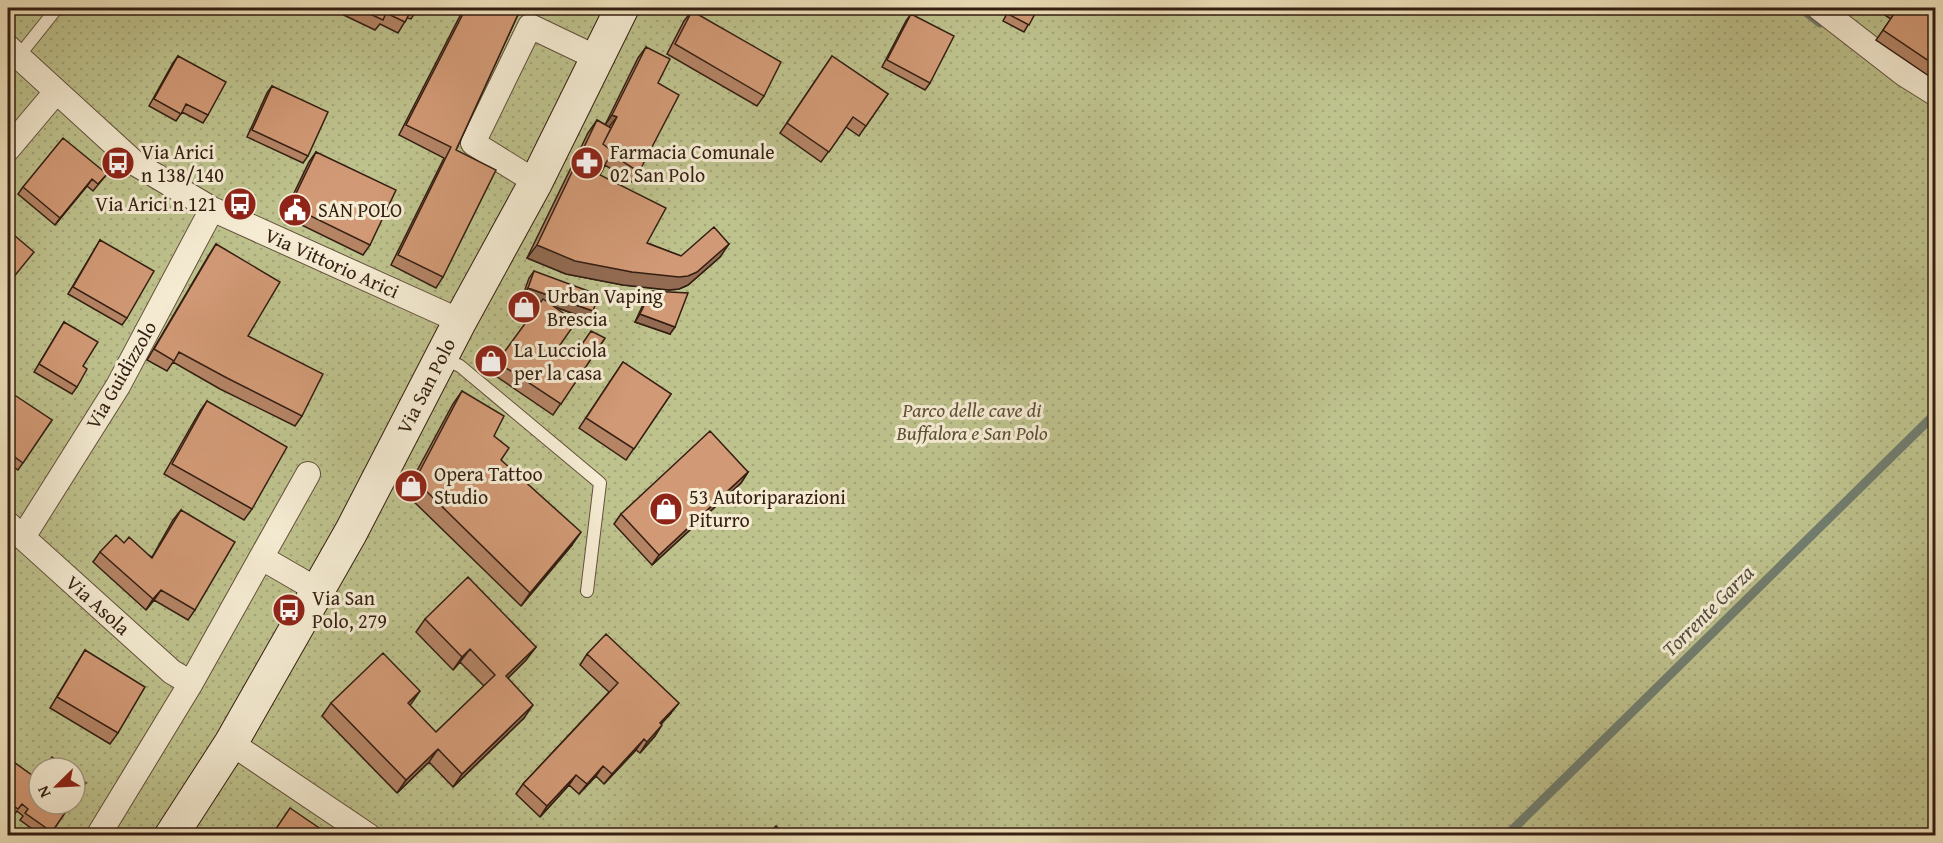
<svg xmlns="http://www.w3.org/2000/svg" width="1943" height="843" viewBox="0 0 1943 843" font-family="'Gentium Book Plus',serif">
<defs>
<pattern id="park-dots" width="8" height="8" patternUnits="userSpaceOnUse" patternTransform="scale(1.5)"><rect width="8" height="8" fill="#bec28d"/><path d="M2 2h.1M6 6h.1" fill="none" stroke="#a4a679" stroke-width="1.8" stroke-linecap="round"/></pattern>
</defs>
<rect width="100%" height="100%" fill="#efe2bc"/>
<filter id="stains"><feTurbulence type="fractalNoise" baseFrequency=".00333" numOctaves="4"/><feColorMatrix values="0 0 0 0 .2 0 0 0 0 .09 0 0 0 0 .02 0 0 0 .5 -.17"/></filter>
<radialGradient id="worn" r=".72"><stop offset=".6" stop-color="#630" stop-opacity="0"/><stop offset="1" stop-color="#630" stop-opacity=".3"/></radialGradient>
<path fill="url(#park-dots)" stroke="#797050" stroke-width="1.5" fill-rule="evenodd" d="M 8,8 L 1935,8 L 1935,835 L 8,835 ZM 39,768 L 75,768 L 75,804 L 39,804 Z"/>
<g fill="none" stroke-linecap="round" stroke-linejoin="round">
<path stroke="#717e70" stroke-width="9" d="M 1801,8 L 1820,23
M 1506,836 L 1936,413"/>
<g stroke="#634f3c" stroke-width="14">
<path id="service" d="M 18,57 L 57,8
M 442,358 L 460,366 L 600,483 L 587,591"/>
</g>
<g stroke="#634f3c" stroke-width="26">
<path id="minor" d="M 1819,8 L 1904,74 L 1936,94
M 8,47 L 136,164 L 212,209 L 460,321
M 8,149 L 56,92
M 536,182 L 473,143 L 530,26 L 597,58
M 8,524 L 172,672 L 191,683
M 23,537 L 118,386 L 212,209
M 262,558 L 319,591
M 231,743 L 369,836
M 98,836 L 191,683 L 308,474"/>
</g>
<g stroke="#341e12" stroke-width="35">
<path id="secondary" d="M 171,836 L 231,743 L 351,532 L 460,321 L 536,182 L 622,8"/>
</g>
<use href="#service" stroke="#f5ecd3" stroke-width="12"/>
<use href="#minor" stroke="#f5ecd3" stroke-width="24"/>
<use href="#secondary" stroke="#f5ecd3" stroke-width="33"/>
</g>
<path fill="#b48465" stroke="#341e12" stroke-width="1.5" d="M 329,8 L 418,8 L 411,19 L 407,18 L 398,33 L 380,24 L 375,30 Z
M 464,8 L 521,8 L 456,150 L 443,277 L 436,288 L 391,265 L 444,158 L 399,135 Z
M 543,8 L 552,8 L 550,10 Z
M 1010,8 L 1038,8 L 1024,32 L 1003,21 Z
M 1874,8 L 1926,8 L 1935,14 L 1935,67 L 1929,76 L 1876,40 L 1891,19 Z
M 692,11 L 764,96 L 757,106 L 667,54 L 684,21 Z
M 911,14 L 930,83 L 925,90 L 882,67 L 906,21 Z
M 646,47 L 658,83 L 639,172 L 632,182 L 605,165 L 600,175 L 647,243 L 681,256 L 720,257 L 688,285 L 679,289 L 669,290 L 623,285 L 566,274 L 527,258 L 588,133 L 597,120 L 605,125 L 638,58 Z
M 178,56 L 208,115 L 203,123 L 182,112 L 176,121 L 149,106 L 173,63 Z
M 832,56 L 888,94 L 859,136 L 846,127 L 821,162 L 780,133 Z
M 272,86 L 308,156 L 303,163 L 247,137 L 267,93 Z
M 316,152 L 370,245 L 363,255 L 283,216 L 309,162 Z
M 107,174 L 93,191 L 87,186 L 55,225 L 18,194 L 23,187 Z
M 100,240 L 127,318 L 122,325 L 68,294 Z
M 216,244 L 248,336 L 302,416 L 295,426 L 220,389 L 173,362 L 167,371 L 147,360 L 209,255 Z
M 534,271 L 588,319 L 552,306 L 560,345 L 576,353 L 605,338 L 553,415 L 490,372 L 541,302 L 523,295 L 529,278 Z
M 651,291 L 670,334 L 635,322 L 646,298 Z
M 64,322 L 83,366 L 77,387 L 72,394 L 34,372 Z
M 623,362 L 671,394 L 626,460 L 579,428 Z
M 462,391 L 494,436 L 501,460 L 572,545 L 521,606 L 405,493 L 453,404 Z
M 207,401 L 252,509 L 244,520 L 164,474 L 200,411 Z
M 8,402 L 52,420 L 18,470 L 8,463 Z
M 748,472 L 741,483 L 652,565 L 614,524 L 621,514 Z
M 181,510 L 195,610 L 188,620 L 154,600 L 146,610 L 93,562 L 100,552 L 124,543 L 152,557 L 173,520 Z
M 425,619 L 536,647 L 526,660 L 508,678 L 524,718 L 453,787 L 429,762 L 397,793 L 322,716 L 331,703 L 436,732 L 484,686 L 460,662 L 453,670 L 416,632 Z
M 85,650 L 118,733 L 110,744 L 50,708 Z
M 587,654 L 671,713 L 661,724 L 655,736 L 640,753 L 636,750 L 604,784 L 596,776 L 579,794 L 569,785 L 540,817 L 516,794 L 523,784 L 609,692 L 580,665 Z
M 8,766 L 71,804 L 49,836 L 42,836 L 20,820 L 23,816 L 17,811 L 13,816 L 8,813 Z"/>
<path fill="#926b52" stroke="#341e12" stroke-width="1.5" d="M 612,115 L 617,117 L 609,127 L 605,125 Z
M 92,179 L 87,186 L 55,225 L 60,218 Z
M 729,244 L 720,257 L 688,285 L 679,289 L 669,290 L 623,285 L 566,274 L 527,258 L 537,245 L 632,272 Z
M 528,288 L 593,311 L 588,319 L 523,295 Z
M 640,314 L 675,327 L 670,334 L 635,322 Z
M 748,472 L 741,483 L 652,565 L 659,555 Z
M 581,532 L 572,545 L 521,606 L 530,593 Z
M 161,590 L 154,600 L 146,610 L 153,599 Z
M 536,647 L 526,660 L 497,689 L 506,676 Z
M 470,649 L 460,662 L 453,670 L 462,657 Z
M 420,691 L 411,704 L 399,716 L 408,703 Z
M 679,703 L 671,713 L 653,733 L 660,723 Z
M 533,705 L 524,718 L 453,787 L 462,774 Z
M 662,725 L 655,736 L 640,753 L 647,742 Z
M 644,739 L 636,750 L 604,784 L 612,774 Z
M 438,749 L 429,762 L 397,793 L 406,780 Z
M 603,766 L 596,776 L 579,794 L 587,784 Z
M 576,775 L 569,785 L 540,817 L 547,806 Z"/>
<path fill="#d19975" stroke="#341e12" stroke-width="1.5" d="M 357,8 L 412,8 L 405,22 L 386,13 L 383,20 Z
M 466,8 L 521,8 L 456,150 L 496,170 L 443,277 L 398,255 L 451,147 L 406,125 Z
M 1012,8 L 1038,8 L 1029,25 L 1008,14 Z
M 1897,8 L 1926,8 L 1935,14 L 1935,65 L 1883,30 L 1898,8 Z
M 692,11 L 781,62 L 764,96 L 675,44 Z
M 911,14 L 954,36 L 930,83 L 887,60 Z
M 646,47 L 670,59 L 658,83 L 679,95 L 639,172 L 611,154 L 612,151 L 603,144 L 617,117 L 612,115 Z
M 178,56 L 226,82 L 208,115 L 186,104 L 181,114 L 154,99 Z
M 832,56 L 888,94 L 866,126 L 853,117 L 829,152 L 787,123 Z
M 272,86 L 328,112 L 308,156 L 252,130 Z
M 597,120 L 611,128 L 603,144 L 612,151 L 600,175 L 666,208 L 647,243 L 681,256 L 714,227 L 729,244 L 697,272 L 688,276 L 679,277 L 632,272 L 575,261 L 537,245 Z
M 63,138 L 107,174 L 98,184 L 92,179 L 60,218 L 23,187 Z
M 316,152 L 396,190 L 370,245 L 290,206 Z
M 8,230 L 34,252 L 8,284 Z
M 100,240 L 154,271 L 127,318 L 73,287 Z
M 216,244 L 280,282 L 248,336 L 323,374 L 302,416 L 227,378 L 179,352 L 174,361 L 154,349 Z
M 534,271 L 599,295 L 593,311 L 528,288 Z
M 651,291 L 688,293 L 675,327 L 640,314 Z
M 543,299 L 576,322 L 560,345 L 576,353 L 591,331 L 605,338 L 561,404 L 497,362 Z
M 64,322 L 98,342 L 83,366 L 87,369 L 77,387 L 39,364 Z
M 623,362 L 671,394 L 634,449 L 586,418 Z
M 462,391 L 504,416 L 494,436 L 509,448 L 501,460 L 581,532 L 530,593 L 415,480 Z
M 13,394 L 52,420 L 23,463 L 8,452 L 8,403 Z
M 207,401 L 287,447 L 252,509 L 172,464 Z
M 710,431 L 748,472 L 659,555 L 621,514 Z
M 181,510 L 235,542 L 195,610 L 161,590 L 153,599 L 100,552 L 116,535 L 124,543 L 129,537 L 152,558 Z
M 468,577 L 536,647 L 506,676 L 533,705 L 462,774 L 438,749 L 406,780 L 331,703 L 383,653 L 420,691 L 408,703 L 436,732 L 495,675 L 470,649 L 462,657 L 425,619 Z
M 606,634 L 679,703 L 660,723 L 662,725 L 647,742 L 644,739 L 612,774 L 603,766 L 587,784 L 576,775 L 547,806 L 523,784 L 618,683 L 587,654 Z
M 85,650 L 145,687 L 118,733 L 57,697 Z
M 52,757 L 67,768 L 43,768 Z
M 11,760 L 36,778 L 39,774 L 39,804 L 71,804 L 52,832 L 25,813 L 28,809 L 22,804 L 18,809 L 8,802 L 8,766 Z
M 75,774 L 86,783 L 75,798 Z
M 290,808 L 331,836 L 271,836 Z
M 776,826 L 786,836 L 766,836 Z"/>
<defs>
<g id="bus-disc" transform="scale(1.725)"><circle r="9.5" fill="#8f2418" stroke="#f5ecd3"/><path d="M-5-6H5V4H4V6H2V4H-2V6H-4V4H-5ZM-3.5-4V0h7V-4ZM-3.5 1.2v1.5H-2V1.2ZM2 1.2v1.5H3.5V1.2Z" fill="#fff"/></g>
<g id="pharmacy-disc" transform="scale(1.725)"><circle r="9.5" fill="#8f2418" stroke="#f5ecd3"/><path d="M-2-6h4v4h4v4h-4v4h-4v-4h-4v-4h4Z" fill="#fff"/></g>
<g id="civic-disc" transform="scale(1.725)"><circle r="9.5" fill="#8f2418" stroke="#f5ecd3"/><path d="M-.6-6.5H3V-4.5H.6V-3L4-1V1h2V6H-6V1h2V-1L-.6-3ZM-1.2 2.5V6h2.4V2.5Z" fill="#fff"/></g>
<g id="shop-disc" transform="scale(1.725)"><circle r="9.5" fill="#8f2418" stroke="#f5ecd3"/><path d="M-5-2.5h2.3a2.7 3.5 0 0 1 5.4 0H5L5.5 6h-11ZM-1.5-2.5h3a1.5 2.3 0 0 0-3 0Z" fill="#fff"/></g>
</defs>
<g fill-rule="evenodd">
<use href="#bus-disc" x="118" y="163"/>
<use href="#pharmacy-disc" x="587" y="163"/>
<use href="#bus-disc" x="240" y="204"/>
<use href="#civic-disc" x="295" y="210"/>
<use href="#shop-disc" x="524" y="307"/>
<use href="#shop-disc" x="491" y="361"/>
<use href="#shop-disc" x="411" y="486"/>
<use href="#shop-disc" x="666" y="509"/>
<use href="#bus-disc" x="289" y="610"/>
</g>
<g text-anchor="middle" stroke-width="6" stroke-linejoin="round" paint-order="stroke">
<g font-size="20" fill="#341e12" stroke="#f5ecd3" text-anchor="start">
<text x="141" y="159">Via Arici<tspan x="141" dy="23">n 138/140</tspan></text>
<text x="610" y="159">Farmacia Comunale<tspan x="610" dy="23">02 San Polo</tspan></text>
<text x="217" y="211" text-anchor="end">Via Arici n 121</text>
<text x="318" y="217">SAN POLO</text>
<text x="547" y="303">Urban Vaping<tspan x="547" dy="23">Brescia</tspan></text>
<text x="514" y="357">La Lucciola<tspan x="514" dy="23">per la casa</tspan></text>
<text x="434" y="481">Opera Tattoo<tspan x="434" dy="23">Studio</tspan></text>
<text x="689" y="504">53 Autoriparazioni<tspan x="689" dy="23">Piturro</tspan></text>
<text x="312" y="605">Via San<tspan x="312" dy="23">Polo, 279</tspan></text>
</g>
<g font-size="20" fill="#341e12" stroke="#f5ecd3">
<text transform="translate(332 263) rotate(24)" y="7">Via Vittorio Arici</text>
<text transform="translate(121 375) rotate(-60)" y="7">Via Guidizzolo</text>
<text transform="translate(426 386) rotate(-63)" y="7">Via San Polo</text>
<text transform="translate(98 605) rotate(42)" y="7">Via Asola</text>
</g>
<g font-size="20" font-style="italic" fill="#5d4f37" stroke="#f5ecd3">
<text x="972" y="417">Parco delle cave di<tspan x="972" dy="23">Buffalora e San Polo</tspan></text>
</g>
<g font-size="21" font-style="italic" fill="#534e41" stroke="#f5ecd3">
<text transform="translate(1708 611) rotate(-45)" y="7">Torrente Garza</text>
</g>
</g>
<rect width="1943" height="843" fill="none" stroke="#efe2bc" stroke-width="30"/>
<rect x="9" y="9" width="1925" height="825" fill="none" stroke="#341e12" stroke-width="3"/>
<rect x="15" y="15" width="1913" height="813" fill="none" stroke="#341e12" stroke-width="1.5"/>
<g transform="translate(57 786) rotate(246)"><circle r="28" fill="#f5ecd3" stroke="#a89a86" stroke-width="1.5"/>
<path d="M0-4.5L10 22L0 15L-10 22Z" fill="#8f2418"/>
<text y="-9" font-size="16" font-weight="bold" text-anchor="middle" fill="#341e12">N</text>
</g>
<rect width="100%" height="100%" filter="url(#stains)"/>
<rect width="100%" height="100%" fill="url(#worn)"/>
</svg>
